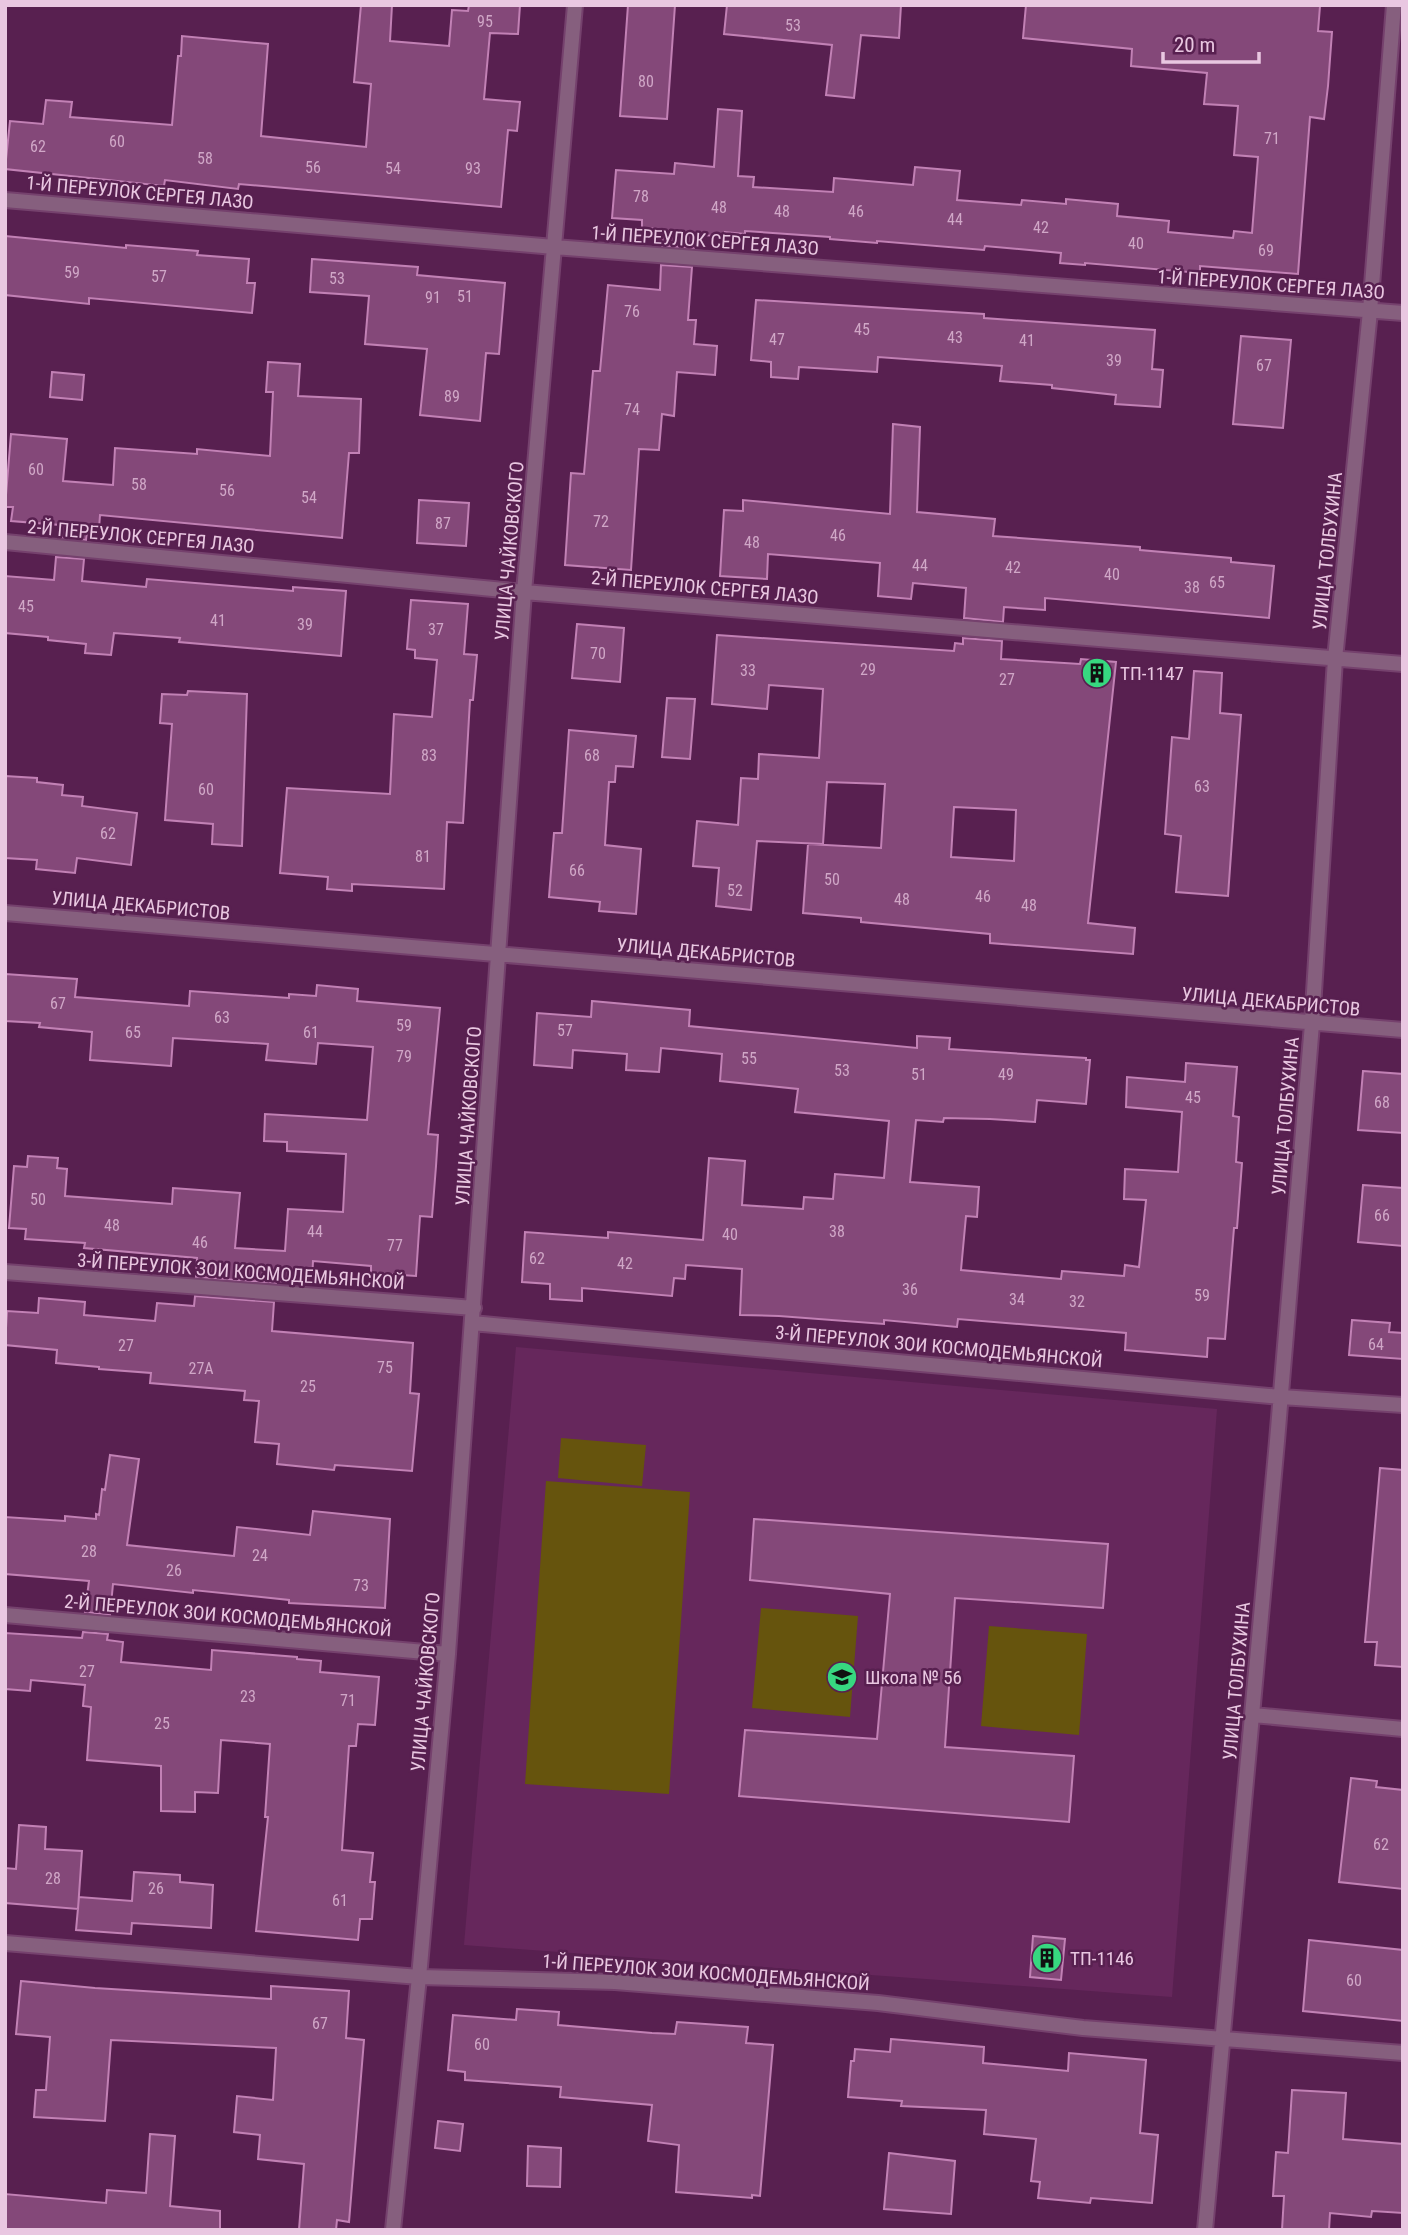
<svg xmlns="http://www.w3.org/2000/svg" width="1408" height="2235" viewBox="0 0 1408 2235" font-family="'Roboto Condensed',sans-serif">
<rect width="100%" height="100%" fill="#582050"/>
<path fill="#66275c" d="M 516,1347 L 1217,1409 L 1172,1997 L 464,1945 Z"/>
<path fill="#66540d" d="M 561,1438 L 646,1445 L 642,1486 L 558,1478 Z
M 546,1481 L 690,1492 L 669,1794 L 525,1784 Z
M 761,1608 L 858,1616 L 850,1717 L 752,1708 Z
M 989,1626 L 1087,1634 L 1079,1735 L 981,1726 Z"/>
<path fill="#844879" stroke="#c281b5" stroke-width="2" fill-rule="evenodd" d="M 361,5 L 392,5 L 390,41 L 449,46 L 452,10 L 468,11 L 469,5 L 520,5 L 518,34 L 490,33 L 484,99 L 520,102 L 517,131 L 508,130 L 501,207 L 239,184 L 238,189 L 165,180 L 164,186 L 5,169 L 10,121 L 43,124 L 46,100 L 72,102 L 70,117 L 172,125 L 178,56 L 181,56 L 182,36 L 268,44 L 261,136 L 366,147 L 371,84 L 354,82 Z
M 628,5 L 675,5 L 667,119 L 620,116 Z
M 727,5 L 901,5 L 899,38 L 861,35 L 854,98 L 826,95 L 832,45 L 724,34 Z
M 1026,5 L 1320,6 L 1318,31 L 1332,32 L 1328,86 L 1324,119 L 1310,117 L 1298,274 L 1200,266 L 1200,273 L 1085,263 L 1085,265 L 1060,263 L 1061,253 L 985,246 L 984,250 L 877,241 L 877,243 L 830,239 L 830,237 L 745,231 L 745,234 L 725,232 L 725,237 L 704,235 L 704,238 L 695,237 L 694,248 L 662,246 L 663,229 L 642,228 L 642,220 L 612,218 L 616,170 L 674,174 L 675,163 L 714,167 L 718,109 L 742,111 L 738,176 L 754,177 L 753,187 L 833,192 L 834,178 L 913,185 L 915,167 L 960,171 L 957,200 L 1021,205 L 1022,200 L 1066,204 L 1066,199 L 1118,204 L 1117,216 L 1169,221 L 1168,232 L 1233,238 L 1234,231 L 1252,233 L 1258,157 L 1234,155 L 1238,106 L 1204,104 L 1207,73 L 1131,66 L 1132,49 L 1023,38 Z
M 5,236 L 126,248 L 126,245 L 198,251 L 197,255 L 249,259 L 247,283 L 255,283 L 252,313 L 89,298 L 89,304 L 5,295 Z
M 312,259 L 418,267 L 417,275 L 505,283 L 499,354 L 486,353 L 480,421 L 420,415 L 427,349 L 365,344 L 369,296 L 310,292 Z
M 661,265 L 692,267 L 688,320 L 696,320 L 694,344 L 717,346 L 715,375 L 677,372 L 674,416 L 662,414 L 659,450 L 639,449 L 631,570 L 565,565 L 571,473 L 584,474 L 593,371 L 600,371 L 608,285 L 660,290 Z
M 756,300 L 984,314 L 984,318 L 1155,330 L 1152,369 L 1163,370 L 1160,407 L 1115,404 L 1116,395 L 1052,388 L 1052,385 L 1000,381 L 1002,366 L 878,357 L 877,372 L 799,367 L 798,379 L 771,377 L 771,362 L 751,360 Z
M 1241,336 L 1291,340 L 1283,428 L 1233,424 Z
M 268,362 L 300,364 L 298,396 L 361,399 L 359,453 L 349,453 L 342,538 L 100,515 L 99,529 L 88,528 L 86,540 L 58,537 L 60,525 L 11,521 L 13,507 L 5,507 L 11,434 L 67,439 L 63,481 L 113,485 L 115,448 L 197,454 L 197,449 L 270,456 L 273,392 L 266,392 Z
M 52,372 L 84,375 L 82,400 L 50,397 Z
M 893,424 L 920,427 L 917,512 L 995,519 L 993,536 L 1140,547 L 1140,550 L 1231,558 L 1231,562 L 1274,566 L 1269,618 L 1045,598 L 1045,610 L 1004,607 L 1003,622 L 964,618 L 966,588 L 913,583 L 911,599 L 878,596 L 880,563 L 768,554 L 767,579 L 720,576 L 724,510 L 743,511 L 743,500 L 890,514 Z
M 419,500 L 469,503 L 466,546 L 417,543 Z
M 56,557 L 84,559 L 82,581 L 146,587 L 147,579 L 293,591 L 293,587 L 346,591 L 341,656 L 179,642 L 180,638 L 114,633 L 111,655 L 85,653 L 86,644 L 48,640 L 48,637 L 5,633 L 5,576 L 54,580 Z
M 411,600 L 468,604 L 464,654 L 477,655 L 473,700 L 470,700 L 463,823 L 447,822 L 444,889 L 352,884 L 352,891 L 327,889 L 328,877 L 280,873 L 287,788 L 390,794 L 394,714 L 432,717 L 437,660 L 415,658 L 415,650 L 407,649 Z
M 577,624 L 624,628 L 620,682 L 572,678 Z
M 717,635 L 954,651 L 955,643 L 963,644 L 963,638 L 1002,641 L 1001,659 L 1080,664 L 1081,659 L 1116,662 L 1088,923 L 1135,928 L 1133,954 L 990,943 L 990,934 L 861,922 L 861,918 L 803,913 L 808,844 L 881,848 L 885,784 L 827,782 L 823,844 L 757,841 L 751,910 L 716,906 L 719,868 L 693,866 L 697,821 L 738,825 L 741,778 L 758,779 L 759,754 L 819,758 L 823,689 L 769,685 L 767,709 L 712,704 ZM 954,807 L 1016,810 L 1014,861 L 951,857 Z
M 1194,671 L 1222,673 L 1220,713 L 1241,715 L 1228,896 L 1176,892 L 1181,836 L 1165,834 L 1172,737 L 1189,739 Z
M 188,691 L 247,694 L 242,846 L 212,844 L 213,824 L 165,820 L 172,724 L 160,723 L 162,694 L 187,695 Z
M 667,698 L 695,699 L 690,759 L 662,757 Z
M 569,730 L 636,736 L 633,767 L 616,766 L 615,782 L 609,782 L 605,845 L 641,849 L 636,914 L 599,911 L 600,902 L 549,897 L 554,833 L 562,833 Z
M 5,776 L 37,778 L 37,782 L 63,785 L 62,795 L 83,797 L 82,806 L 137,813 L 131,865 L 77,858 L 75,873 L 36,869 L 37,860 L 5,858 Z
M 5,974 L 77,979 L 75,997 L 189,1006 L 190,991 L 289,998 L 289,994 L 316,996 L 317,985 L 358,989 L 357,1001 L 440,1008 L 428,1134 L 438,1135 L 436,1166 L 432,1217 L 420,1216 L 416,1276 L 371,1273 L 371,1266 L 313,1261 L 312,1283 L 277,1281 L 276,1283 L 196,1277 L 197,1258 L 84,1248 L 85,1243 L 25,1239 L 26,1229 L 9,1228 L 14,1166 L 27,1167 L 28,1156 L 58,1158 L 57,1168 L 67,1169 L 65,1196 L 172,1204 L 173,1188 L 240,1193 L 235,1248 L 285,1251 L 288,1209 L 343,1212 L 346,1154 L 287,1151 L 287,1142 L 264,1141 L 265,1114 L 367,1120 L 373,1047 L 318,1043 L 316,1064 L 266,1060 L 268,1044 L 173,1038 L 171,1066 L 90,1060 L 92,1032 L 39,1027 L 40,1023 L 5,1021 Z
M 592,1001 L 690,1010 L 689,1026 L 917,1048 L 917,1036 L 950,1038 L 949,1049 L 1086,1058 L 1086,1060 L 1090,1060 L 1086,1104 L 1037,1100 L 1035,1122 L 990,1119 L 944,1118 L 943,1122 L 916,1120 L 910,1182 L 979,1187 L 977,1217 L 966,1216 L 961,1270 L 1061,1279 L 1062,1271 L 1124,1276 L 1125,1265 L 1139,1267 L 1146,1200 L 1124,1199 L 1125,1169 L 1178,1172 L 1182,1112 L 1126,1107 L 1127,1077 L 1185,1082 L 1186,1063 L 1237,1067 L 1233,1116 L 1239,1117 L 1236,1162 L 1242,1163 L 1237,1228 L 1234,1228 L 1225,1339 L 1208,1338 L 1207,1357 L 1125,1350 L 1126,1333 L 1092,1330 L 958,1319 L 957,1327 L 884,1320 L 884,1324 L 779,1316 L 740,1315 L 742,1269 L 686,1265 L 685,1279 L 674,1278 L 672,1296 L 582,1288 L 582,1301 L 550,1299 L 550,1284 L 522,1282 L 525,1232 L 608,1238 L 608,1232 L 703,1240 L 709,1158 L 745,1161 L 742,1205 L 803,1209 L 804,1197 L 833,1199 L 835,1174 L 884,1178 L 889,1121 L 795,1112 L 798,1089 L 720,1081 L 722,1054 L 661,1048 L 659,1072 L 626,1070 L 627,1054 L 573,1050 L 572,1068 L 534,1065 L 537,1013 L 591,1017 Z
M 1363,1071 L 1403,1074 L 1403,1133 L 1358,1130 Z
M 1363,1185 L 1403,1188 L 1403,1246 L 1358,1242 Z
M 195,1296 L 274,1302 L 272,1331 L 413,1343 L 410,1393 L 419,1394 L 412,1471 L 335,1465 L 334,1470 L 277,1464 L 279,1444 L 255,1442 L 259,1401 L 244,1400 L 245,1391 L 150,1383 L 151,1373 L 99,1369 L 99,1367 L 56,1363 L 57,1350 L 5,1345 L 7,1311 L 38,1313 L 39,1298 L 85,1302 L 84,1315 L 155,1321 L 157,1303 L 194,1306 Z
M 1352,1320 L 1390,1323 L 1389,1332 L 1403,1333 L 1403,1359 L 1349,1355 Z
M 110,1455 L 139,1459 L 127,1545 L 234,1556 L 237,1527 L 310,1535 L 313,1511 L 390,1519 L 385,1608 L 289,1603 L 289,1600 L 193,1590 L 193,1593 L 113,1584 L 110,1615 L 85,1612 L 89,1581 L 5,1574 L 5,1517 L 65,1521 L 65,1516 L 96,1519 L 96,1514 L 99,1515 L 102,1489 L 105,1490 Z
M 1380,1468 L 1403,1470 L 1403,1667 L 1375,1665 L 1377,1642 L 1365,1642 Z
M 754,1519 L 1108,1544 L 1103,1608 L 955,1598 L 945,1747 L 1074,1756 L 1069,1822 L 739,1796 L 745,1730 L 877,1739 L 890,1594 L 750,1580 Z
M 83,1632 L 108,1634 L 107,1640 L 123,1642 L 121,1662 L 211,1670 L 212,1650 L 297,1657 L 297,1659 L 321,1661 L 320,1672 L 379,1677 L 375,1725 L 358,1724 L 356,1746 L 349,1746 L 342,1850 L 373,1853 L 370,1882 L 375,1882 L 372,1919 L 360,1919 L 358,1940 L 256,1931 L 268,1817 L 265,1817 L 270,1744 L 221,1740 L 218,1793 L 195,1792 L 195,1812 L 161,1811 L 161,1766 L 87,1760 L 91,1707 L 83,1706 L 85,1685 L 31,1680 L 30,1691 L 5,1689 L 5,1633 L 82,1638 Z
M 1351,1778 L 1377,1781 L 1376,1787 L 1403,1790 L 1403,1889 L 1339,1882 Z
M 19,1825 L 46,1827 L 45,1849 L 82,1851 L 78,1909 L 5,1903 L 5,1868 L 16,1869 Z
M 134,1872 L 180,1875 L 180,1882 L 213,1885 L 211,1928 L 132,1923 L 131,1934 L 76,1930 L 79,1897 L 132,1901 Z
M 1033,1936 L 1065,1939 L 1061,1980 L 1030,1977 Z
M 1309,1940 L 1403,1950 L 1403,2021 L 1303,2011 Z
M 21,1981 L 95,1988 L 271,1999 L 271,1986 L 349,1991 L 346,2038 L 364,2040 L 349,2222 L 337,2220 L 336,2230 L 299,2230 L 304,2164 L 258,2159 L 260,2135 L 234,2132 L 237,2096 L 273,2100 L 276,2048 L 111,2040 L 105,2121 L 34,2117 L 36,2090 L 46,2090 L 50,2037 L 16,2034 Z
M 517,2009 L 559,2012 L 558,2025 L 652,2033 L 675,2034 L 677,2022 L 748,2027 L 746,2043 L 773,2045 L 760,2196 L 752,2195 L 752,2198 L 676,2192 L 679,2145 L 648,2141 L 652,2105 L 560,2097 L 561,2087 L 465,2080 L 465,2072 L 448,2070 L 453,2015 L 516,2020 Z
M 891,2039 L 984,2047 L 983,2063 L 1068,2071 L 1069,2053 L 1146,2060 L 1140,2133 L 1158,2135 L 1152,2203 L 1091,2198 L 1090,2203 L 1038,2198 L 1040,2182 L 1031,2181 L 1036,2139 L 984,2134 L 986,2110 L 901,2106 L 902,2101 L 848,2097 L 851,2061 L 854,2061 L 855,2049 L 890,2052 Z
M 1292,2090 L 1346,2093 L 1343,2139 L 1403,2144 L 1403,2213 L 1372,2211 L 1371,2217 L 1330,2213 L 1329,2230 L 1282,2230 L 1284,2196 L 1273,2196 L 1276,2152 L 1288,2153 Z
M 438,2121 L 463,2124 L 460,2151 L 435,2148 Z
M 150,2134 L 175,2136 L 170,2206 L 220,2211 L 220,2230 L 5,2230 L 5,2194 L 106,2203 L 107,2190 L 146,2193 Z
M 528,2146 L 561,2148 L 560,2187 L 527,2186 Z
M 889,2153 L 955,2161 L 951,2214 L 884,2209 Z"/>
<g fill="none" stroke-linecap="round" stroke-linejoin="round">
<g stroke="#75416d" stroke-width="18">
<path id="minor" d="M 5,200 L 554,247 L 1403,313
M 5,542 L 524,592 L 1403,664
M 5,913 L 1403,1030
M 5,1272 L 474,1308
M 472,1323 L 1281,1397 L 1403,1405
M 5,1615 L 448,1654
M 1253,1715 L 1403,1729
M 5,1943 L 419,1977 L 615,1982 L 878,2003 L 1083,2028 L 1403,2053
M 393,2230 L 419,1977 L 448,1654 L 524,592 L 575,5
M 1205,2230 L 1277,1441 L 1312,1024 L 1335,659 L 1370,311 L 1394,5"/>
</g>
<use href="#minor" stroke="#865f7e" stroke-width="14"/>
</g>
<defs>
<g id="building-disc" transform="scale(1.575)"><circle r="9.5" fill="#37d880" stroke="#582050"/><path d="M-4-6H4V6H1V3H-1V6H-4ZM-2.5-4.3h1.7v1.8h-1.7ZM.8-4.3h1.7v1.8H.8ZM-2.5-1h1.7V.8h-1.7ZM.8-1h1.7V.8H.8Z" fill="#111"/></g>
<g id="school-disc" transform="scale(1.575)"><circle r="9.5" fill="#37d880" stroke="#582050"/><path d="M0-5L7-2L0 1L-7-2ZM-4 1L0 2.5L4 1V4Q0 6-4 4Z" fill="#111"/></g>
</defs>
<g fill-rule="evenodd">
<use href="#building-disc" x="1097" y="673"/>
<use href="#school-disc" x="842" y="1677"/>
<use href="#building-disc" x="1047" y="1958"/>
</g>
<g text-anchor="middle" stroke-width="5" stroke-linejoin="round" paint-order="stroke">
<g font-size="16" fill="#d0a7c7">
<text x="485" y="27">95</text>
<text x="793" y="31">53</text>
<text x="646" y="87">80</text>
<text x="1272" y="144">71</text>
<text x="117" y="147">60</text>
<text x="38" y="152">62</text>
<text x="205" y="164">58</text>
<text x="313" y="173">56</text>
<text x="393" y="174">54</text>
<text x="473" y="174">93</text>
<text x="641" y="202">78</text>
<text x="719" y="213">48</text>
<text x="782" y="217">48</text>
<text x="856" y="217">46</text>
<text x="955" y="225">44</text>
<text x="1041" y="233">42</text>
<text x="1136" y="249">40</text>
<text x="1266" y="256">69</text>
<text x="72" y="278">59</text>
<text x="159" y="282">57</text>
<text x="337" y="284">53</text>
<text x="465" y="302">51</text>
<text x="433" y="303">91</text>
<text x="632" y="317">76</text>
<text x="862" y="335">45</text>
<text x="955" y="343">43</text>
<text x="777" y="345">47</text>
<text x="1027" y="346">41</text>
<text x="1114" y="366">39</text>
<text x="1264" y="371">67</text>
<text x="452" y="402">89</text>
<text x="632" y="415">74</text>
<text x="36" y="475">60</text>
<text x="139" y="490">58</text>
<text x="227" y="496">56</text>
<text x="309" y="503">54</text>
<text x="601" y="527">72</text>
<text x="443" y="529">87</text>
<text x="838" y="541">46</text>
<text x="752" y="548">48</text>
<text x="920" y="571">44</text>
<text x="1013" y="573">42</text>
<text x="1112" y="580">40</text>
<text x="1217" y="588">65</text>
<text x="1192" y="593">38</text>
<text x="26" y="612">45</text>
<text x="218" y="626">41</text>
<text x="305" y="630">39</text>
<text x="436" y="635">37</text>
<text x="598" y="659">70</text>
<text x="868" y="675">29</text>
<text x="748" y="676">33</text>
<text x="1007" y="685">27</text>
<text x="429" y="761">83</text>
<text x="592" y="761">68</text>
<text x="1202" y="792">63</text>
<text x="206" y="795">60</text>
<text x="108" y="839">62</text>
<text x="423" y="862">81</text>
<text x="577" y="876">66</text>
<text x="832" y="885">50</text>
<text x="735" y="896">52</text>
<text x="983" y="902">46</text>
<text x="902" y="905">48</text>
<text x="1029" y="911">48</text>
<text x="58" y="1009">67</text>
<text x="222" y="1023">63</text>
<text x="404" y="1031">59</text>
<text x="565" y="1036">57</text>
<text x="133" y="1038">65</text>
<text x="311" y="1038">61</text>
<text x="404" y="1062">79</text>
<text x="749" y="1064">55</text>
<text x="842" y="1076">53</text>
<text x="919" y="1080">51</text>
<text x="1006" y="1080">49</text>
<text x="1193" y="1103">45</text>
<text x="1382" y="1108">68</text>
<text x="38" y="1205">50</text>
<text x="1382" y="1221">66</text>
<text x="112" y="1231">48</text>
<text x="315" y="1237">44</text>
<text x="837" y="1237">38</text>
<text x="730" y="1240">40</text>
<text x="200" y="1248">46</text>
<text x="395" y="1251">77</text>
<text x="537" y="1264">62</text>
<text x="625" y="1269">42</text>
<text x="910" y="1295">36</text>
<text x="1202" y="1301">59</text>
<text x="1017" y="1305">34</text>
<text x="1077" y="1307">32</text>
<text x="1376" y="1350">64</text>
<text x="126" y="1351">27</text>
<text x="385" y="1373">75</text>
<text x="201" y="1374">27А</text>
<text x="308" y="1392">25</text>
<text x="89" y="1557">28</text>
<text x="260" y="1561">24</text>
<text x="174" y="1576">26</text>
<text x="361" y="1591">73</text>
<text x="87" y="1677">27</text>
<text x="248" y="1702">23</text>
<text x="348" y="1706">71</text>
<text x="162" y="1729">25</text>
<text x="1381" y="1850">62</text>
<text x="53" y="1884">28</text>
<text x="156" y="1894">26</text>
<text x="340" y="1906">61</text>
<text x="1354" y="1986">60</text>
<text x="320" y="2029">67</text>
<text x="482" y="2050">60</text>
</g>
<g font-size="19" fill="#e9c7e1" stroke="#582050">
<text transform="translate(140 192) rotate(5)" y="7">1-Й ПЕРЕУЛОК СЕРГЕЯ ЛАЗО</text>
<text transform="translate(705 240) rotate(4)" y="7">1-Й ПЕРЕУЛОК СЕРГЕЯ ЛАЗО</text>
<text transform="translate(1271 284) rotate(4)" y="7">1-Й ПЕРЕУЛОК СЕРГЕЯ ЛАЗО</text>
<text transform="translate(141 536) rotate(5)" y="7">2-Й ПЕРЕУЛОК СЕРГЕЯ ЛАЗО</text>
<text transform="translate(509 551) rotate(-85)" y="7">УЛИЦА ЧАЙКОВСКОГО</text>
<text transform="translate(1327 551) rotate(-84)" y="7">УЛИЦА ТОЛБУХИНА</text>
<text transform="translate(705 587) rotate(5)" y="7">2-Й ПЕРЕУЛОК СЕРГЕЯ ЛАЗО</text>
<text transform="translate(141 905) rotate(5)" y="7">УЛИЦА ДЕКАБРИСТОВ</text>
<text transform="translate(706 952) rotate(5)" y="7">УЛИЦА ДЕКАБРИСТОВ</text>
<text transform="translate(1271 1001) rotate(5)" y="7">УЛИЦА ДЕКАБРИСТОВ</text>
<text transform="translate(468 1116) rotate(-86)" y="7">УЛИЦА ЧАЙКОВСКОГО</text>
<text transform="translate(1285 1116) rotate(-85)" y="7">УЛИЦА ТОЛБУХИНА</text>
<text transform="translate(241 1271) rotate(4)" y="7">3-Й ПЕРЕУЛОК ЗОИ КОСМОДЕМЬЯНСКОЙ</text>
<text transform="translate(939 1346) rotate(5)" y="7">3-Й ПЕРЕУЛОК ЗОИ КОСМОДЕМЬЯНСКОЙ</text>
<text transform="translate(228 1615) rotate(5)" y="7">2-Й ПЕРЕУЛОК ЗОИ КОСМОДЕМЬЯНСКОЙ</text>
<text transform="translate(1236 1681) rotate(-85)" y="7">УЛИЦА ТОЛБУХИНА</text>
<text transform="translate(425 1682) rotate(-85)" y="7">УЛИЦА ЧАЙКОВСКОГО</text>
<text transform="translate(706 1972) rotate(4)" y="7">1-Й ПЕРЕУЛОК ЗОИ КОСМОДЕМЬЯНСКОЙ</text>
</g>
<g font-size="19" fill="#e9c7e1" stroke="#582050" text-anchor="start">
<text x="1120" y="680">ТП-1147</text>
<text x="865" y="1684">Школа № 56</text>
<text x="1070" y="1965">ТП-1146</text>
</g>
</g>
<rect width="1408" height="2235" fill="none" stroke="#e9c7e1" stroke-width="14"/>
<path d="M1163 52v10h96v-10" fill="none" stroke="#e9c7e1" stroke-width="3.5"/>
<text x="1174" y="52" font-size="21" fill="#e9c7e1" stroke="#582050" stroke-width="5" paint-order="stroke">20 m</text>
</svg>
